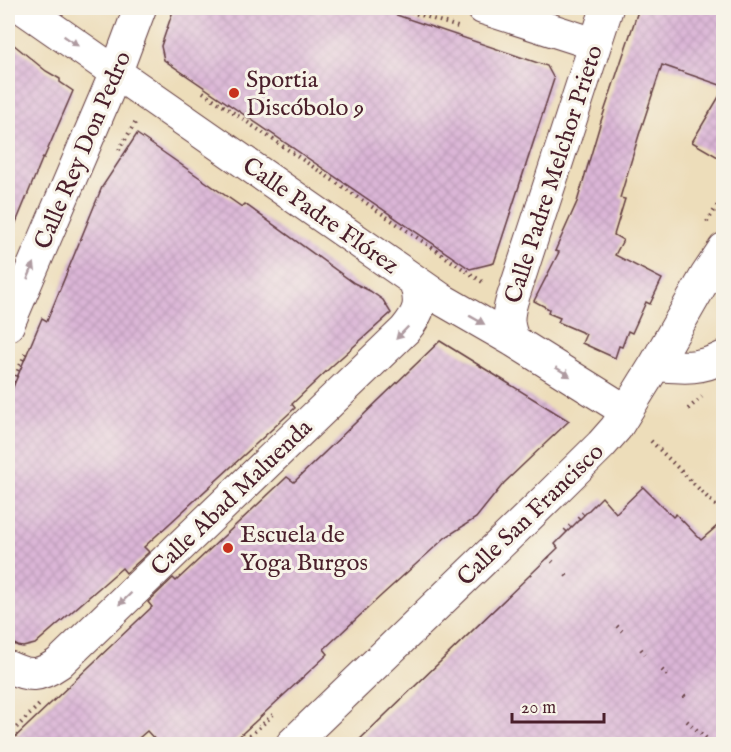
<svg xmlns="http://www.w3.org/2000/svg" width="731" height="752" viewBox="0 0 731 752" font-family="'IM FELL English',serif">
<defs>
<pattern id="building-cross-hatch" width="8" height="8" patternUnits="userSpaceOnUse" patternTransform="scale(1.5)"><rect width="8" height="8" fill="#dbb6d7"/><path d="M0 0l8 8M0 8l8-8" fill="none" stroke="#bd9cb9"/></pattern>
</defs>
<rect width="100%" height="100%" fill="#f7f3e8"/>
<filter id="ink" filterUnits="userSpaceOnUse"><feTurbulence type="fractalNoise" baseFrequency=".0167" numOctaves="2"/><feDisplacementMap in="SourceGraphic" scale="12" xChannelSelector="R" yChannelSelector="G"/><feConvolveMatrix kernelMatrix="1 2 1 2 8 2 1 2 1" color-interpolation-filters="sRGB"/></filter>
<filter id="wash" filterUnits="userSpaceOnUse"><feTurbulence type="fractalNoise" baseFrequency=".008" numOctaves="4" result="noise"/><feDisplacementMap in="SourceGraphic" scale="24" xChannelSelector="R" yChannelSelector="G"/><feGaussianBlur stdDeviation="1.35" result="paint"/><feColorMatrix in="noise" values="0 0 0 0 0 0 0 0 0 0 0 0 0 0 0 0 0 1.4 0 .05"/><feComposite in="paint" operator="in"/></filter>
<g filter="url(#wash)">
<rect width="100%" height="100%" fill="#edddba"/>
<g id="blocks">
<path fill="url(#building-cross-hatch)" d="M 174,8 L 376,8 L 547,66 L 554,79 L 494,263 L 470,269 L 164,60 L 161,46 Z
M 639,8 L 723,8 L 723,86 L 662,65 L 639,135 L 620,198 L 625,199 L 614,235 L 623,240 L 615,255 L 662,279 L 650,304 L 646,302 L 632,333 L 628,331 L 622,347 L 619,346 L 615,358 L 582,343 L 586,334 L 558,322 L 560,318 L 548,313 L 549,309 L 534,301 L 559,252 L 555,251 L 577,202 L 601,121 Z
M 8,40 L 46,71 L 60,79 L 60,82 L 73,91 L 44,158 L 43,157 L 8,242 Z
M 723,90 L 723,160 L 692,142 Z
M 137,134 L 242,207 L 245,204 L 354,283 L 370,291 L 383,300 L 391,313 L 333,365 L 292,404 L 295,408 L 144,547 L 149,552 L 126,573 L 122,568 L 35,644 L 23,647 L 18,646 L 8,641 L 8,399 L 42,318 L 47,321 L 102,187 Z
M 440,341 L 569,421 L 504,483 L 476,518 L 446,537 L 383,594 L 324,649 L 328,654 L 231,744 L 159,744 L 147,731 L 132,744 L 8,744 L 134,624 L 152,607 L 148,602 L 173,578 L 176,581 L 287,477 L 294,482 Z
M 643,487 L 673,517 L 676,514 L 701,540 L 723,521 L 723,744 L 355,744 L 558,548 L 555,544 L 602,497 L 616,513 Z"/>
</g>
</g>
<g filter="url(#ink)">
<use href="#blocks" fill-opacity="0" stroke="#623c40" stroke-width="1.5"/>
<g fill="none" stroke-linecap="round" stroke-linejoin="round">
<g stroke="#623c40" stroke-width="34">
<path id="minor" d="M 23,8 L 441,299 L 514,341 L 626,411
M 483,8 L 595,44
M 8,325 L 116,72 L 140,8
M 514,341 C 507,325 507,317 512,300 L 607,8
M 655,365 C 682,367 698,370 724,357
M 8,667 C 30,677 39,677 59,663 L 405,330 C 420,312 422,304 415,281
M 292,744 L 528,517 L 601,445 L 616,428 L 655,365 L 706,276 L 724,249"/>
</g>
<path stroke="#623c40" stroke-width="4" stroke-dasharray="1.5 4.5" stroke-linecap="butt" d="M 399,8 L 458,27
M 203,92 L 484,283
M 119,150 L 135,123
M 707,222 L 724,195
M 8,393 L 27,350
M 688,409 L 702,397
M 651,441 L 724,514
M 578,518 L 583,513
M 565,531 L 570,526
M 548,557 L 553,562
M 566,575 L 569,579
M 617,626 L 622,631
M 641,649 L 645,654
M 662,670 L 670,678
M 684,696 L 687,699
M 687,721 L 713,744
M 8,736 L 39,705
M 241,744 L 276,712"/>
<use href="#minor" stroke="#fff" stroke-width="32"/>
</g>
<defs><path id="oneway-solid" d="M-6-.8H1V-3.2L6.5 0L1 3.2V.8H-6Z" transform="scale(1.5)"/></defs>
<g fill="#ae9aa0">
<use href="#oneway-solid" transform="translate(71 41) rotate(35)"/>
<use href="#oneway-solid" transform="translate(31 271) rotate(-67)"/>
<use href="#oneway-solid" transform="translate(477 320) rotate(29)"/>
<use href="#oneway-solid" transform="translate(402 333) rotate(134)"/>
<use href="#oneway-solid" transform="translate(563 372) rotate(32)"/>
<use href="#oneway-solid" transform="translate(125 599) rotate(136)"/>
</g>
</g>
<g fill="#c8321e" stroke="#f7f3e8" stroke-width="2">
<circle cx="234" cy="93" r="6"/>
<circle cx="228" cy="548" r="6"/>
</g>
<g text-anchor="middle" stroke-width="6" stroke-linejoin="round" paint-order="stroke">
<g font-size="24" fill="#4a1f2b" stroke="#f7f3e8" text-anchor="start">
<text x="246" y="87">Sportia<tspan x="246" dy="28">Discóbolo 9</tspan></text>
<text x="240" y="542">Escuela de<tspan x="240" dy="28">Yoga Burgos</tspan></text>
</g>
<g font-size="24" fill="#4a1f2b" stroke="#f7f3e8">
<text transform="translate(82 150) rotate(-67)" y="8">Calle Rey Don Pedro</text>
<text transform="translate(553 174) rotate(-72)" y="8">Calle Padre Melchor Prieto</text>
<text transform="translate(321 215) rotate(35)" y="8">Calle Padre Flórez</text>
<text transform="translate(231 497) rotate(-44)" y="8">Calle Abad Maluenda</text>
<text transform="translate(530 514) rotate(-44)" y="8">Calle San Francisco</text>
</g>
</g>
<rect width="731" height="752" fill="none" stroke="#f7f3e8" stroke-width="30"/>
<path d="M512 713v9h92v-9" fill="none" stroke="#4a1f2b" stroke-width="3"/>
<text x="521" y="713" font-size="18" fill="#4a1f2b" stroke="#f7f3e8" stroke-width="4.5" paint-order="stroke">20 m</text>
</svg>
